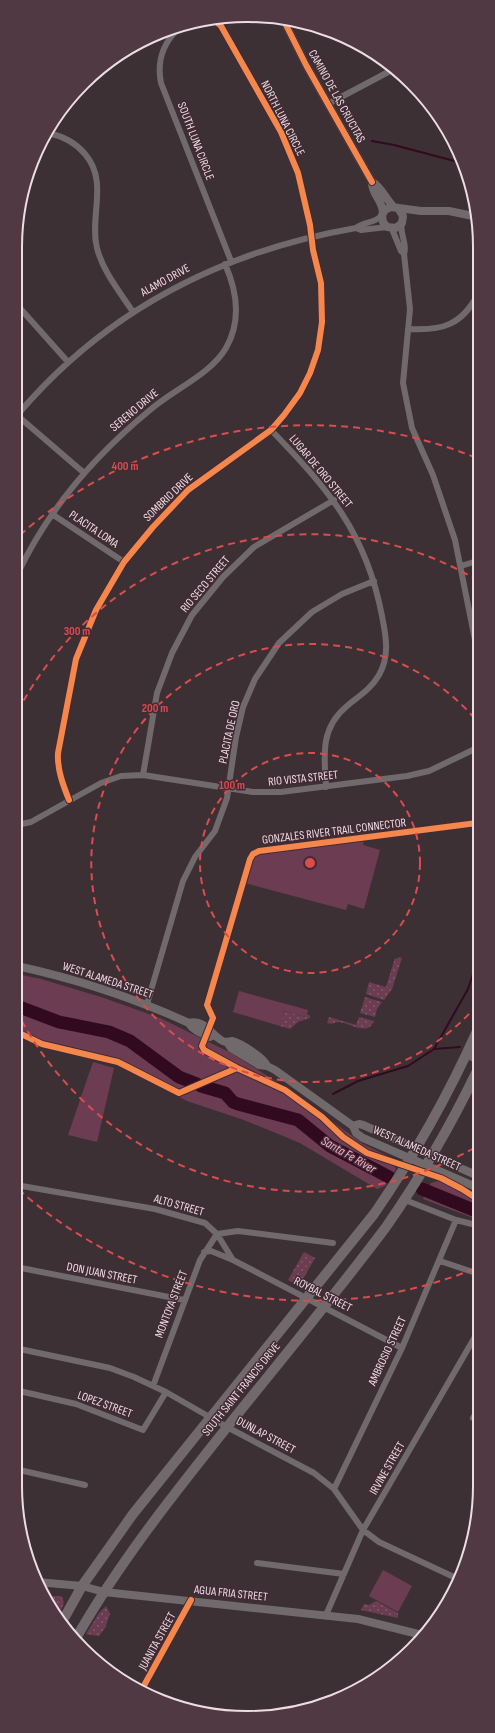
<svg xmlns="http://www.w3.org/2000/svg" width="495" height="1733" viewBox="0 0 495 1733" font-family="'Sofia Sans Condensed',sans-serif">
<defs>
<pattern id="grass-dots" width="8" height="8" patternUnits="userSpaceOnUse"><rect width="8" height="8" fill="#6c3d52"/><path d="M2 2h.1M6 6h.1" fill="none" stroke="#81596b" stroke-width="1.8" stroke-linecap="round"/></pattern>
</defs>
<rect width="100%" height="100%" fill="#3d3035"/>
<path fill="url(#grass-dots)" d="M 399,957 L 402,958 L 392,989 L 384,1000 L 366,994 L 369,982 L 386,987 L 395,958 L 398,959 Z
M 365,997 L 382,1002 L 377,1009 L 375,1017 L 360,1013 Z
M 284,1011 L 310,1018 L 298,1022 L 290,1029 L 280,1026 Z
M 329,1017 L 356,1025 L 359,1017 L 374,1021 C 367,1037 351,1023 339,1022 C 334,1022 333,1025 327,1023 Z
M 304,1252 L 315,1258 L 299,1286 L 288,1280 Z
M 52,1596 L 61,1596 C 66,1603 63,1606 59,1613 L 56,1609 Z
M 376,1601 L 398,1613 L 398,1618 L 361,1610 L 364,1604 L 369,1605 Z
M 106,1606 L 110,1614 L 105,1628 L 99,1636 L 86,1634 L 99,1613 Z"/>
<path fill="#6c3d52" d="M 364,840 L 363,845 L 380,850 L 364,909 L 348,904 L 346,910 L 245,883 L 251,860 L 259,853 Z
M 17,974 L 41,979 L 101,997 L 160,1018 L 231,1053 L 293,1092 L 363,1144 L 390,1157 L 396,1169 L 385,1186 L 377,1189 L 300,1143 L 244,1120 L 187,1101 L 117,1063 L 17,1034 Z
M 239,991 L 308,1010 L 307,1014 L 310,1016 L 310,1018 L 284,1011 L 280,1026 L 233,1012 Z
M 93,1062 L 114,1068 L 97,1142 L 68,1135 Z
M 441,1180 L 476,1196 L 476,1219 L 423,1199 L 431,1183 Z
M 383,1570 L 412,1586 L 398,1612 L 369,1596 Z"/>
<g fill="none" stroke-linecap="round" stroke-linejoin="round">
<path stroke="#320a1f" stroke-width="2" d="M 372,141 L 394,145 L 462,163
M 434,1049 L 460,1047
M 333,1094 L 358,1081 L 408,1066 L 434,1049 L 468,989 L 477,962"/>
<path stroke="#320a1f" stroke-width="13" d="M 17,1006 L 59,1022 L 109,1032 L 130,1041 L 179,1077 L 197,1084
M 201,1086 L 225,1093 L 233,1102 L 238,1104 L 298,1120 L 330,1146 L 389,1177
M 422,1189 L 476,1211"/>
<path stroke="#716a6c" stroke-width="6" d="M 177,30 C 162,45 157,63 161,83 L 231,261
M 328,104 L 392,70
M 48,133 C 63,136 75,142 85,154 C 109,182 89,216 97,248 C 103,272 120,292 133,312
M 402,223 C 399,234 408,244 404,254 L 410,309 L 403,383 L 412,428 L 433,475 L 455,540 L 477,650
M 356,228 C 364,221 375,224 382,215
M 392,229 L 401,251 L 404,254
M 19,307 L 68,362
M 409,329 C 442,331 462,325 478,294
M 19,413 C 107,310 223,251 356,228 L 361,230 L 387,227
M 19,417 L 83,472
M 271,430 C 328,489 366,532 382,616 C 386,636 390,656 379,675 C 371,689 359,696 347,706 C 320,728 324,756 326,787
M 52,514 L 124,562
M 461,566 L 477,561
M 18,573 C 49,508 94,456 150,410 C 173,390 211,374 226,348 C 242,320 237,291 225,264
M 143,775 L 157,693 L 172,653 L 192,615 L 223,577 L 254,547 L 334,500
M 69,800 C 63,785 57,769 58,753 L 76,659 L 96,610 L 124,562 L 153,527 L 188,490 L 271,430 L 284,415 L 300,393 L 310,373 L 318,350 L 322,322 L 321,283 L 313,250 L 310,225 L 298,173 L 281,132 L 221,26 L 214,20
M 17,825 L 31,822 L 101,783 L 121,776 L 143,775 L 253,792 L 281,792 L 407,776 L 429,771 L 477,748
M 477,907 L 477,899
M 147,1004 L 183,881 L 195,857 L 215,831 L 227,798 L 236,737 L 243,707 L 255,679 L 279,643 L 312,612 L 342,594 L 374,581
M 466,1055 L 476,1060
M 16,1185 L 155,1209 L 205,1223 L 217,1234 L 238,1231 L 333,1243
M 405,1200 L 456,1220 L 476,1225
M 204,1252 L 211,1251 L 233,1260
M 440,1261 L 476,1273
M 16,1267 L 184,1300
M 15,1348 L 110,1368 L 134,1377 L 166,1392 L 227,1427 L 314,1473 L 334,1489 L 363,1530 L 379,1542 L 456,1578
M 153,1386 L 200,1260 L 217,1234 L 233,1260 L 402,1348
M 15,1390 L 76,1404 L 143,1430 L 166,1392
M 473,1418 L 476,1413
M 15,1469 L 85,1485
M 334,1489 L 402,1348 L 456,1220
M 257,1563 L 344,1574
M 326,1615 L 363,1530 L 476,1335
M 141,1691 L 191,1600"/>
<path stroke="#716a6c" stroke-width="8" d="M 283,19 L 306,65 L 372,182 C 371,193 383,201 383,213
M 372,182 C 381,186 386,200 394,207
M 398,208 L 403,216 L 402,223 L 396,228 L 387,227 L 383,222 L 382,215 L 385,210 L 391,207 L 421,211 L 449,211 L 478,217
M 17,966 C 77,979 134,998 189,1023 C 207,1018 213,1040 226,1042 C 228,1042 230,1041 232,1041 C 240,1043 265,1058 267,1066
M 189,1023 C 192,1030 203,1034 210,1037 L 214,1035
M 227,1042 L 231,1048 L 259,1065 L 267,1066 L 275,1070 L 353,1126 L 356,1133 L 363,1138 L 476,1187
M 353,1126 L 359,1124 L 363,1125 L 476,1175
M 37,1582 L 82,1586 L 104,1592 L 358,1619 L 422,1635"/>
<path stroke="#72696c" stroke-width="10" d="M 62,1622 L 82,1586 L 133,1514 L 374,1214 C 414,1156 448,1096 477,1031
M 75,1640 C 118,1564 173,1495 228,1426 C 281,1360 335,1295 386,1227 C 420,1178 450,1127 476,1073"/>
<g stroke="#422b34" stroke-width="8">
<path id="cycleway" d="M 283,19 L 306,65 L 372,182
M 69,800 C 63,785 57,769 58,753 L 76,659 L 96,610 L 124,562 L 153,527 L 188,490 L 271,430 L 284,415 L 300,393 L 310,373 L 318,350 L 322,322 L 321,283 L 313,250 L 310,225 L 298,173 L 281,132 L 221,26 L 214,20
M 17,1032 L 42,1044 L 118,1062 L 179,1093 L 237,1068
M 476,1198 L 462,1189 L 441,1178 L 367,1153 L 343,1137 L 322,1117 L 285,1090 L 237,1068 L 204,1050 L 202,1046 L 213,1018 L 207,1005 L 250,859 L 253,854 L 259,851 L 477,823
M 141,1691 L 191,1600"/>
</g>
<use href="#cycleway" stroke="#f5874c" stroke-width="6"/>
</g>
<g fill="none" stroke="#da4c4d" stroke-width="2" stroke-dasharray="7 5">
<circle cx="310" cy="863" r="110"/>
<path d="M477 1005A219 219 0 1 1 477 721"/>
<path d="M474 1148A329 329 0 0 1 17 1012M18 711A329 329 0 0 1 477 580"/>
<path d="M474 1269A438 438 0 0 1 17 1188M20 535A438 438 0 0 1 474 457"/>
</g>
<g text-anchor="middle" stroke-width="3" stroke-linejoin="round" paint-order="stroke">
<g font-size="12" fill="#ecdde3" stroke="#422b34">
<text transform="translate(337 96) rotate(61)" y="4">CAMINO DE LAS CRUCITAS</text>
<text transform="translate(283 118) rotate(63)" y="4">NORTH LUNA CIRCLE</text>
<text transform="translate(196 141) rotate(69)" y="4">SOUTH LUNA CIRCLE</text>
<text transform="translate(165 280) rotate(-29)" y="4">ALAMO DRIVE</text>
<text transform="translate(134 410) rotate(-40)" y="4">SERENO DRIVE</text>
<text transform="translate(321 471) rotate(50)" y="4">LUGAR DE ORO STREET</text>
<text transform="translate(168 497) rotate(-44)" y="4">SOMBRIO DRIVE</text>
<text transform="translate(94 529) rotate(34)" y="4">PLACITA LOMA</text>
<text transform="translate(205 584) rotate(-50)" y="4">RIO SECO STREET</text>
<text transform="translate(229 732) rotate(-78)" y="4">PLACITA DE ORO</text>
<text transform="translate(303 778) rotate(-6)" y="4">RIO VISTA STREET</text>
<text transform="translate(334 831) rotate(-7)" y="4">GONZALES RIVER TRAIL CONNECTOR</text>
<text transform="translate(108 980) rotate(18)" y="4">WEST ALAMEDA STREET</text>
<text transform="translate(417 1148) rotate(24)" y="4">WEST ALAMEDA STREET</text>
<text transform="translate(179 1205) rotate(16)" y="4">ALTO STREET</text>
<text transform="translate(102 1273) rotate(11)" y="4">DON JUAN STREET</text>
<text transform="translate(323 1294) rotate(27)" y="4">ROYBAL STREET</text>
<text transform="translate(171 1304) rotate(-69)" y="4">MONTOYA STREET</text>
<text transform="translate(387 1351) rotate(-65)" y="4">AMBROSIO STREET</text>
<text transform="translate(241 1389) rotate(-51)" y="4">SOUTH SAINT FRANCIS DRIVE</text>
<text transform="translate(105 1404) rotate(20)" y="4">LOPEZ STREET</text>
<text transform="translate(266 1435) rotate(28)" y="4">DUNLAP STREET</text>
<text transform="translate(387 1468) rotate(-60)" y="4">IRVINE STREET</text>
<text transform="translate(231 1593) rotate(6)" y="4">AGUA FRIA STREET</text>
<text transform="translate(157 1641) rotate(-61)" y="4">JUANITA STREET</text>
</g>
<g font-size="13" font-style="italic" fill="#f5adcb" stroke="#422b34">
<text transform="translate(349 1154) rotate(30)" y="5">Santa Fe River</text>
</g>
</g>
<path d="M0 0H495V1733H0ZM247 22H248A225 225 0 0 1 473 247V1486A225 225 0 0 1 248 1711H247A225 225 0 0 1 22 1486V247A225 225 0 0 1 247 22Z" fill="#503942" fill-rule="evenodd"/>
<path fill="none" stroke="#ecdde3" stroke-width="2" d="M247 22H248A225 225 0 0 1 473 247V1486A225 225 0 0 1 248 1711H247A225 225 0 0 1 22 1486V247A225 225 0 0 1 247 22Z"/>
<circle cx="310" cy="863" r="6" fill="#da4c4d" stroke="#422b34" stroke-width="2"/>
<g font-size="12" text-anchor="middle" font-weight="bold" fill="#da4c4d" stroke="#422b34" stroke-width="3" stroke-linejoin="round" paint-order="stroke">
<text x="125" y="470">400 m</text>
<text x="77" y="635">300 m</text>
<text x="155" y="712">200 m</text>
<text x="232" y="789">100 m</text>
</g>
</svg>
